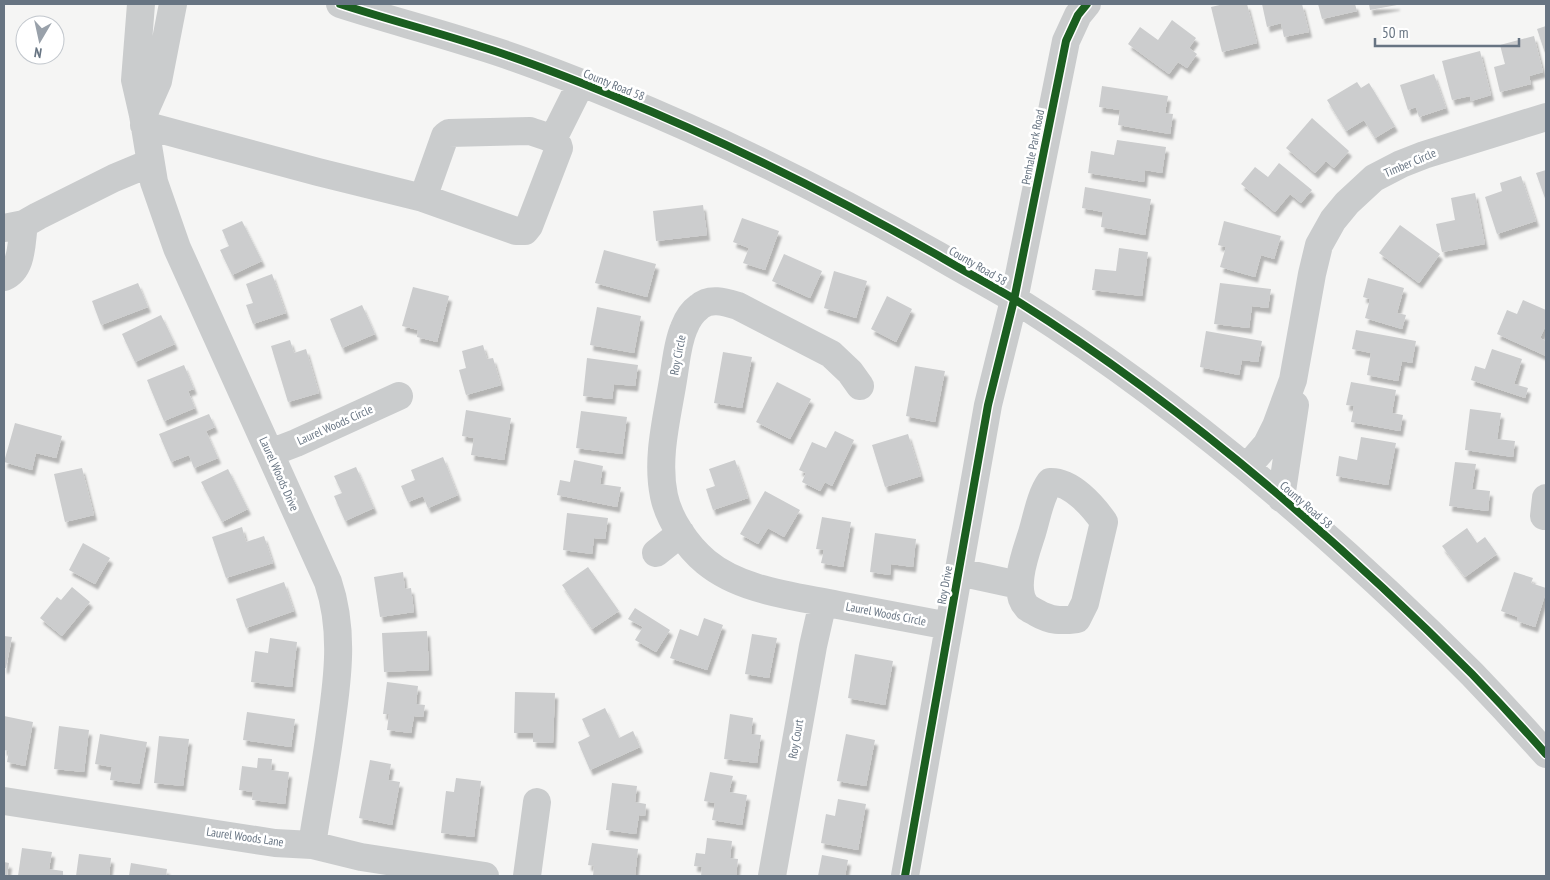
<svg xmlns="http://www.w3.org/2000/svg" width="1550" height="880" viewBox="0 0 1550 880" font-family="'PT Sans Narrow',sans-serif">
<defs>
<filter id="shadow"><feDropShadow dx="3" dy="5.5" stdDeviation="1" flood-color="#0004"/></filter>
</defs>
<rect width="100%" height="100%" fill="#f5f5f4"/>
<path fill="#cccdce" filter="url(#shadow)" d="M 1224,4 L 1247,4 L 1257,43 L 1222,52 L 1211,7 Z
M 1262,4 L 1302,4 L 1309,32 L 1284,37 L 1281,23 L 1267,27 Z
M 1318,4 L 1355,4 L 1357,11 L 1322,19 Z
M 1369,4 L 1397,4 L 1397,5 L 1370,10 Z
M 1172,20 L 1196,38 L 1189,48 L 1197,54 L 1187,68 L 1178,62 L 1169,74 L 1128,44 L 1140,27 L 1158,40 Z
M 1546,26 L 1546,56 L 1537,29 Z
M 1534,36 L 1543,72 L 1529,76 L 1531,84 L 1500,92 L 1494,67 L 1505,64 L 1500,45 Z
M 1480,51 L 1491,95 L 1471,101 L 1470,96 L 1452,100 L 1442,61 Z
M 1434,74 L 1446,108 L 1419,117 L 1416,107 L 1408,110 L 1400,85 Z
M 1357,82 L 1361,88 L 1369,83 L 1395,126 L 1375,138 L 1364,120 L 1346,131 L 1327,100 Z
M 1102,86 L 1168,96 L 1165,113 L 1173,114 L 1170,134 L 1118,125 L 1120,110 L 1099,107 Z
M 1312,118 L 1349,151 L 1334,168 L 1326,161 L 1315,173 L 1286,148 Z
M 1117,140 L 1166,147 L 1162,173 L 1145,170 L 1144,182 L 1088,173 L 1091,151 L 1114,155 Z
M 1279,163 L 1312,190 L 1301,203 L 1290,194 L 1275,212 L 1241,184 L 1255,167 L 1268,177 Z
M 1546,170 L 1546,201 L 1536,173 Z
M 1521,176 L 1536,221 L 1497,234 L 1485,197 L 1502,191 L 1500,183 Z
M 1085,187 L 1151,199 L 1145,235 L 1101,227 L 1103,212 L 1082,208 Z
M 1475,193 L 1485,244 L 1442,252 L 1436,224 L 1455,220 L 1451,198 Z
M 703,205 L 707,235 L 656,241 L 653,211 Z
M 742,218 L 779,231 L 765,270 L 743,263 L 749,248 L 733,242 Z
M 242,221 L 262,261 L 232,275 L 220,250 L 229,246 L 222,230 Z
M 1224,221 L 1281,236 L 1274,259 L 1261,255 L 1255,277 L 1220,267 L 1226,247 L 1218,245 Z
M 1400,225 L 1440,254 L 1419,283 L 1379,253 Z
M 1119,248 L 1148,252 L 1142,296 L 1092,290 L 1095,269 L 1116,271 Z
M 604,250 L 656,264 L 647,297 L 595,283 Z
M 784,254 L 822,271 L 810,298 L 772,281 Z
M 834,271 L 867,281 L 856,318 L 824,308 Z
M 272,274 L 286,313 L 253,324 L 246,305 L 253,303 L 246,284 Z
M 1368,278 L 1404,288 L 1397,313 L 1406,315 L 1402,329 L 1365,318 L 1370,299 L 1363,297 Z
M 138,283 L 148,307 L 101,325 L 92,301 Z
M 1220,283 L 1271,289 L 1268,308 L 1252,306 L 1249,328 L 1214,324 Z
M 413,287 L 449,296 L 437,342 L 417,337 L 418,330 L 402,326 Z
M 887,296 L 912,309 L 896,342 L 871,329 Z
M 1523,300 L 1546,310 L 1546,325 L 1540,338 L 1546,341 L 1546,356 L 1497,334 L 1507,310 L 1517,314 Z
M 362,305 L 375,334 L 342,348 L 330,319 Z
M 597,307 L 641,316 L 634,353 L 590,345 Z
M 161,315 L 175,344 L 135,362 L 122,334 Z
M 1356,330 L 1416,341 L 1412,363 L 1402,361 L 1398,381 L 1367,375 L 1371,353 L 1352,349 Z
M 1206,331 L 1262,341 L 1258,362 L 1242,360 L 1239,375 L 1200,367 Z
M 290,340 L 294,353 L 306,349 L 319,393 L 288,402 L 271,346 Z
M 483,345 L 487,359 L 493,358 L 501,385 L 466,395 L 459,370 L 466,368 L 462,351 Z
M 1492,349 L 1522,359 L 1514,384 L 1528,388 L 1525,398 L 1471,380 L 1475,366 L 1485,369 Z
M 723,352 L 752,357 L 742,408 L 714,403 Z
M 587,358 L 638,365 L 635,386 L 614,384 L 612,399 L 583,396 Z
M 184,365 L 194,389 L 188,391 L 195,408 L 164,421 L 147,380 Z
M 915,366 L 945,371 L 935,422 L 906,416 Z
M 777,382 L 811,399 L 790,439 L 756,422 Z
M 1351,382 L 1396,390 L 1392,413 L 1403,415 L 1400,431 L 1351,422 L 1354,406 L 1346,405 Z
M 1470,409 L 1501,413 L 1497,439 L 1515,441 L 1513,457 L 1465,450 Z
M 466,410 L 511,418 L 504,460 L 471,455 L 474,438 L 462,436 Z
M 581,411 L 627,417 L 622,454 L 576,448 Z
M 209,414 L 215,427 L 206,431 L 218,458 L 194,468 L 189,455 L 171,462 L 159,434 Z
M 15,423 L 62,436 L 56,458 L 36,453 L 32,470 L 4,462 Z
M 835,431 L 854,440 L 832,486 L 825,482 L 820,491 L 802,482 L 806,473 L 799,470 L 812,442 L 826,448 Z
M 908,434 L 921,476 L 885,487 L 872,445 Z
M 1361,437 L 1396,443 L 1388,485 L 1336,476 L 1339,456 L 1357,460 Z
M 443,457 L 458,495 L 428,508 L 423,496 L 408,502 L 401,486 L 415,480 L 411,470 Z
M 574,460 L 603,466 L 600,484 L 621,487 L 617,507 L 557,495 L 560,480 L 570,482 Z
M 735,460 L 748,498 L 713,510 L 706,489 L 715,486 L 709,469 Z
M 1455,462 L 1476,464 L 1472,489 L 1490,491 L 1488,511 L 1449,506 Z
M 356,467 L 374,508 L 345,521 L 334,496 L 342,493 L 334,476 Z
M 82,468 L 94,515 L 65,522 L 54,474 Z
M 228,469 L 248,509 L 222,522 L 201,482 Z
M 765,491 L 800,510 L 784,537 L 768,528 L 758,544 L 740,534 Z
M 567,513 L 608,518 L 605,539 L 594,538 L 592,554 L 563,550 Z
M 822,517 L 851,522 L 843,567 L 821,563 L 824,550 L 816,549 Z
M 242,527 L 246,542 L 264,536 L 273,563 L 226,578 L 212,537 Z
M 1467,528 L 1477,543 L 1485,537 L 1497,554 L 1465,577 L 1442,546 Z
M 875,533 L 916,539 L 913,567 L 891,564 L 890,575 L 870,572 Z
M 83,543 L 110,558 L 95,584 L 69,570 Z
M 588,567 L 619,611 L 592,629 L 562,585 Z
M 403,572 L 405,589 L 411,588 L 414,612 L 380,617 L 374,577 Z
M 1514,572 L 1533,578 L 1531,583 L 1546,588 L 1546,592 L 1535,627 L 1517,621 L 1518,617 L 1501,611 Z
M 284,582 L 294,611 L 246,628 L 236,599 Z
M 72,587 L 90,602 L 62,636 L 40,618 L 57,597 L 61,600 Z
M 635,608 L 670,630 L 656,652 L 635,640 L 643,627 L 628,619 Z
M 704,618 L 723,625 L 707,670 L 670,658 L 680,629 L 698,636 Z
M 427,631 L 429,670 L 384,672 L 382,633 Z
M 752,634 L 777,638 L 769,678 L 745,674 Z
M 4,636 L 12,637 L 6,668 L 4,668 Z
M 270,638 L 297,642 L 292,687 L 251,682 L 255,651 L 268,653 Z
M 855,654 L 893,661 L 885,705 L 848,698 Z
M 387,682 L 418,686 L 416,704 L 425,705 L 423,717 L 414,716 L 411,733 L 387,730 L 389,714 L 383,714 Z
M 515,692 L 555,693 L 553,743 L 533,742 L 533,733 L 514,733 Z
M 605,708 L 619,738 L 633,731 L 640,747 L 590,770 L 578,742 L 590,736 L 582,719 Z
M 247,712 L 295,719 L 291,747 L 243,740 Z
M 730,714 L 753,718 L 751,734 L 761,735 L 757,763 L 724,759 Z
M 4,716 L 33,722 L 25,766 L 7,762 L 9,751 L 4,750 Z
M 59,726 L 89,730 L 84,772 L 54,769 Z
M 100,734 L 147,742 L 139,784 L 110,780 L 112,767 L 95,764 Z
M 846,734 L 875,740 L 866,786 L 837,781 Z
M 159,736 L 189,739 L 183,786 L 154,783 Z
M 258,758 L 272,759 L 271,770 L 289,772 L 285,804 L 252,800 L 253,792 L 239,790 L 242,766 L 257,768 Z
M 370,760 L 391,764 L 388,780 L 400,782 L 392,825 L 359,818 Z
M 710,772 L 733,776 L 729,792 L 747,795 L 742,825 L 712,820 L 715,803 L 704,801 Z
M 456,778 L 481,781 L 474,837 L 441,833 L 446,791 L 454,792 Z
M 612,783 L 637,786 L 635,802 L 646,804 L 645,816 L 639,815 L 636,834 L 606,830 Z
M 838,799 L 866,804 L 858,850 L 821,843 L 826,814 L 835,816 Z
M 707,838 L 732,841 L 730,858 L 738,859 L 736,876 L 701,876 L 702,867 L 694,866 L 696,853 L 705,854 Z
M 592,843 L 638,849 L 635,876 L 593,876 L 594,866 L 588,865 Z
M 22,848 L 52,852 L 49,869 L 63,871 L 63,876 L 18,876 Z
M 79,854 L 111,858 L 109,876 L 76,876 Z
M 822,855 L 848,860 L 845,876 L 818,876 Z
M 4,862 L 9,863 L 7,876 L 4,876 Z
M 131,863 L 167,869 L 166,876 L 129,876 Z"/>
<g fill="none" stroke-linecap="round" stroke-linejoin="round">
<path stroke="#cacccd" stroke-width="28" d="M 141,4 L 135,80 L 143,115 L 154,182 L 177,248 L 328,582 C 344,629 338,677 331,725 C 326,765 318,805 312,845
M 340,4 C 386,19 433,31 479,46 C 525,60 570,78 614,96 C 727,142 834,196 939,256 C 964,271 989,284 1014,299 C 1180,403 1334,536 1472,674 C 1497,700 1522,727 1546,754
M 143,115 L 158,81 L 173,4
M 144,125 L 318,172 L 423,198
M 530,131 C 540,135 557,137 559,148 L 529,226 L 525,231 L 516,231 L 423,198 L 445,136 L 449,133 Z
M 553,139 L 581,83
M 4,228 L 24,224 L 38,216 L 114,178 L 150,163
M 4,277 C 23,269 21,243 24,224
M 860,386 L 850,372 L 831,354 L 738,306 C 725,302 710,297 699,307 C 692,312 687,320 684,328 C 677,344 676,363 673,380 C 667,418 656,458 664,496 C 669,520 687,546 706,562 C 741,591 794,596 838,605 C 875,612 912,619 949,626
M 270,453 L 296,443 L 399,396
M 1243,465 L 1255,458 L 1267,444 L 1276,426 L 1293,380 L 1312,274 L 1319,245 L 1333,220 L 1347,203 L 1374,178 L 1401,164 L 1424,155 L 1546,117
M 1050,482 C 1071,481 1093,506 1104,522 L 1085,603 L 1077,619 C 1061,621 1051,621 1037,613 C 1034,611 1029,609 1027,607 C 1011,590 1026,552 1032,533 C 1037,517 1040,496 1050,482 Z
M 1281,498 L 1295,405
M 1544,516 L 1546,498
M 656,553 L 681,533
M 959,572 L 1019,585
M 4,801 L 275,843 L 312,845 L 361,857 L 485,876
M 527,876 L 537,802
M 772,876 L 813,646 L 823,602
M 905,876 L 988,405 L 1014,300 L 1066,41 L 1078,15 L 1087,4"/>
<g stroke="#fff" stroke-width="11">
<path id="cycleway" d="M 340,4 C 386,19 433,31 479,46 C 525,60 570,78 614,96 C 727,142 834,196 939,256 C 964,271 989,284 1014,299 C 1180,403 1334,536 1472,674 C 1497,700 1522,727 1546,754
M 905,876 L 988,405 L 1014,300 L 1066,41 L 1078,15 L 1087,4"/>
</g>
<use href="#cycleway" stroke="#1b5e20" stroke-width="8"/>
</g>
<g text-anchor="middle" stroke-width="5" stroke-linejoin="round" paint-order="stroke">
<g font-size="12" fill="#677482" stroke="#fff">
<text transform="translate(614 85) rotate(22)" y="4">County Road 58</text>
<text transform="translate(1033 147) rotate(-79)" y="4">Penhale Park Road</text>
<text transform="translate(1410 163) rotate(-23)" y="4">Timber Circle</text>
<text transform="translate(978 266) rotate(30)" y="4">County Road 58</text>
<text transform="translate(678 355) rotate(-79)" y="4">Roy Circle</text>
<text transform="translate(335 425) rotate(-24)" y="4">Laurel Woods Circle</text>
<text transform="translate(279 474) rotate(66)" y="4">Laurel Woods Drive</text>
<text transform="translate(1306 505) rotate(41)" y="4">County Road 58</text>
<text transform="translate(945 585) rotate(-80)" y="4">Roy Drive</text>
<text transform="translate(886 614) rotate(11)" y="4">Laurel Woods Circle</text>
<text transform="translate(796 739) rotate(-80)" y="4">Roy Court</text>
<text transform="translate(245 837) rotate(8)" y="4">Laurel Woods Lane</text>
</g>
</g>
<rect width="1550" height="880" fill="none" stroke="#677482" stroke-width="10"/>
<g transform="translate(40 40) rotate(189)"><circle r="24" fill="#ffffff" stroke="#c2c7cd"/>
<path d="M0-4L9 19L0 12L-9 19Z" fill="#99a1aa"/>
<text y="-8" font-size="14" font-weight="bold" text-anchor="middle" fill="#677482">N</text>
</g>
<path d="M1375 38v8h144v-8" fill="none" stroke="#677482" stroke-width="2.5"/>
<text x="1382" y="38" font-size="15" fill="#677482" stroke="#ffffff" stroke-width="4" paint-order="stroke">50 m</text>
</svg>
